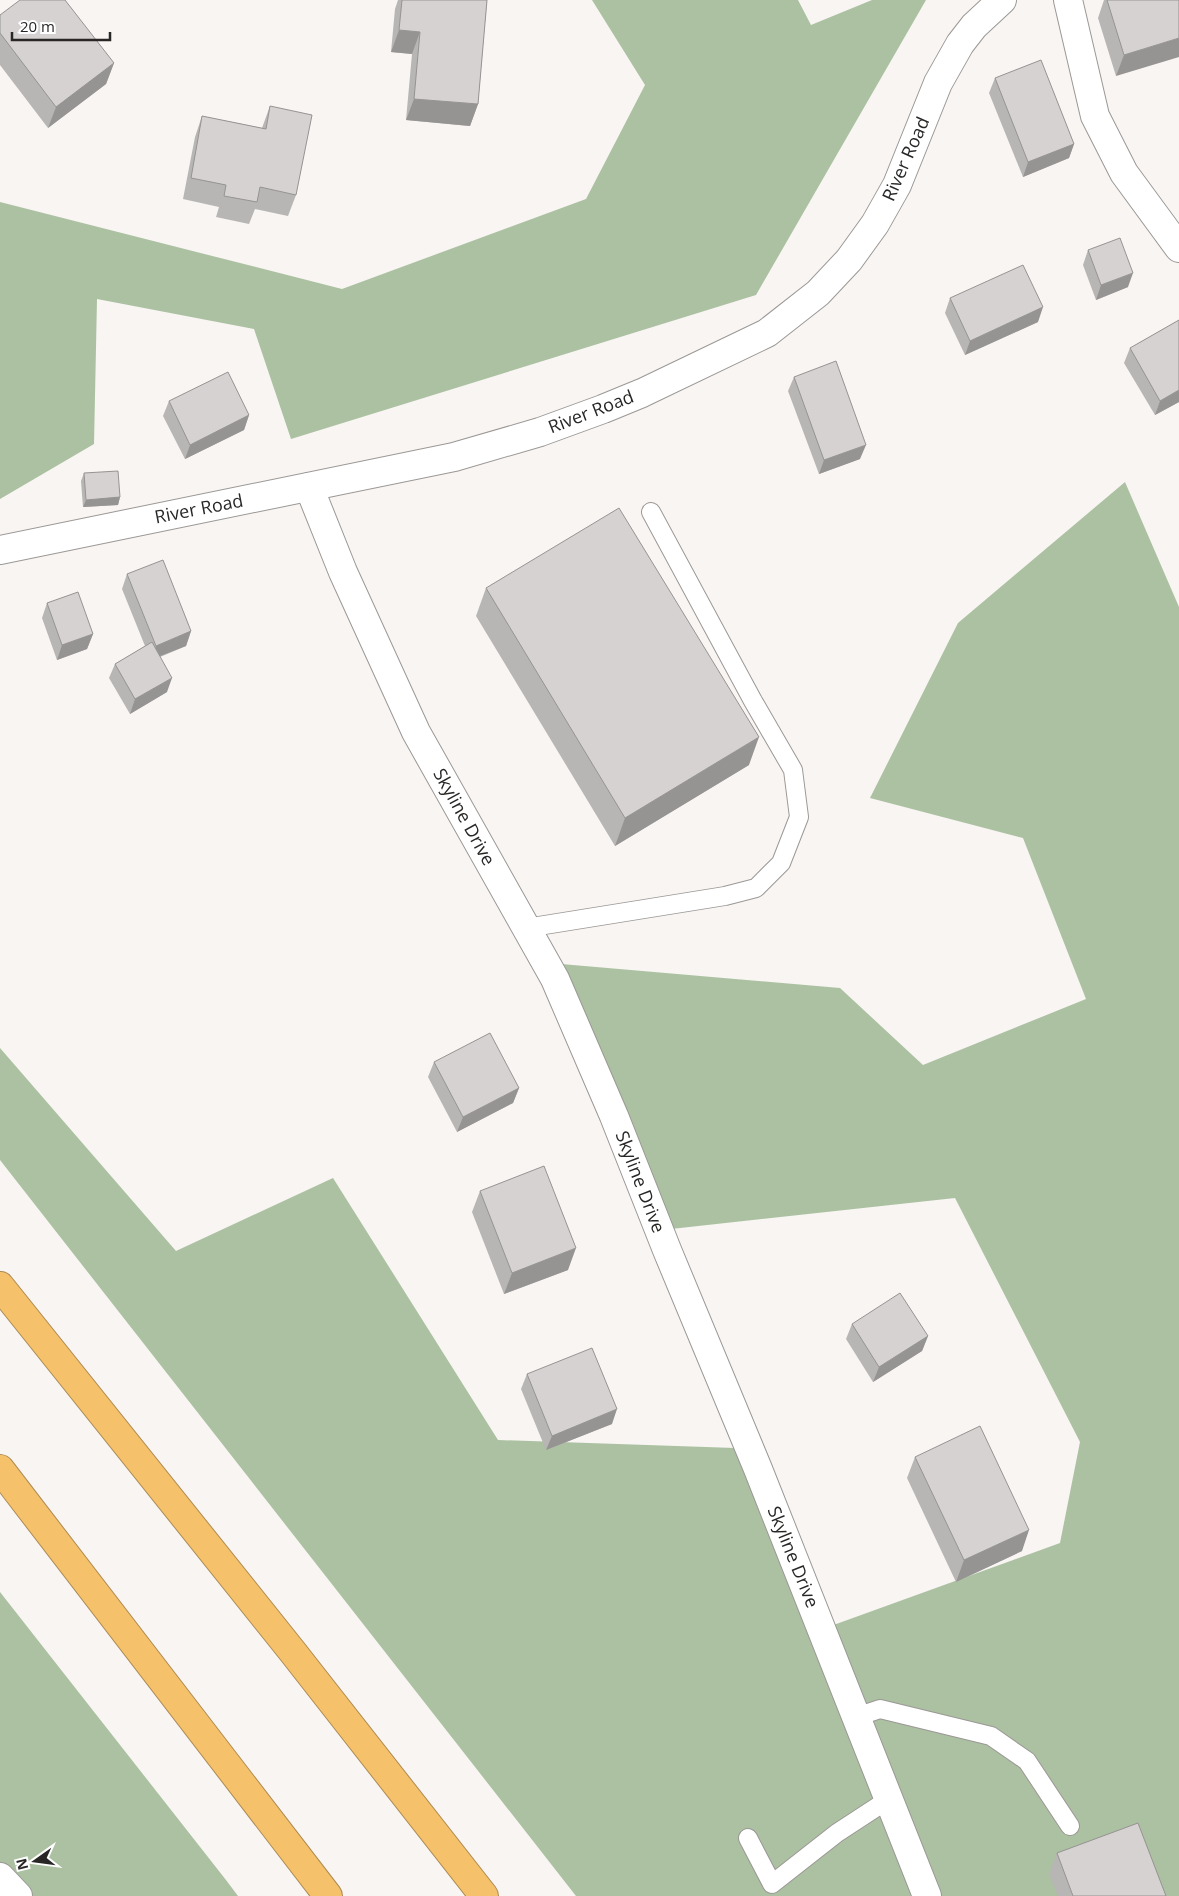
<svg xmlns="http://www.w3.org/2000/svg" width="1179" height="1896" viewBox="0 0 1179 1896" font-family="'Open Sans',sans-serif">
<rect width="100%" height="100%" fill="#f8f5f3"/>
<path fill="#abc1a1" d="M 592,0 L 798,0 L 811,25 L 872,0 L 926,0 L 756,295 L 291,439 L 254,329 L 97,299 L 94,444 L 0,499 L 0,202 L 342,289 L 586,199 L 645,85 Z
M 1125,482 L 1179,607 L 1179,1896 L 576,1896 L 0,1160 L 0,1048 L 176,1251 L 333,1178 L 498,1440 L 765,1449 L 828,1627 L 1060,1543 L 1080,1442 L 955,1198 L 671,1229 L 538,962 L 840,988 L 923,1065 L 1086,999 L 1023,838 L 870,798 L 958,623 Z
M 0,1592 L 226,1880 L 238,1896 L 10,1896 L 0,1886 Z"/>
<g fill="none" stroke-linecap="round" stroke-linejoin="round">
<g stroke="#9b9896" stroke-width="20">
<path id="service" d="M 526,928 L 725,896 L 756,888 L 781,863 L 799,817 L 793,770 L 753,701 L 651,512
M 856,1717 L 880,1709 L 991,1736 L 1027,1761 L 1070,1826
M 748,1838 L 772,1884 L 837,1833 L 889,1799"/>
</g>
<g stroke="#9b9896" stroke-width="30">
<path id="minor" d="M 1068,0 L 1095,116 L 1124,173 L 1179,248
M 309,487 L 343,572 L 416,732 L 555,979 L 614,1116 L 667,1250 L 758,1469 L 927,1896
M 0,1877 L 18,1896"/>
</g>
<g stroke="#9b9896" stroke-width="30">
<path id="tertiary" d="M 0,550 L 454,457 L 540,432 L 603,409 L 642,393 L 767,333 L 818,293 L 849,260 L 875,224 L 897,185 L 938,83 L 960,44 L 974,26 L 1002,0"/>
</g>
<g stroke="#ad8b53" stroke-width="30">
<path id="motorway" d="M 0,1286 L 292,1651 L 484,1896
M 0,1469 L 328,1896"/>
</g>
<use href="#service" stroke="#fff" stroke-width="18"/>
<use href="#minor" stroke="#fff" stroke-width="28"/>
<use href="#tertiary" stroke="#fff" stroke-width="28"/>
<use href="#motorway" stroke="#f5c16b" stroke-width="28"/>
</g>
<path fill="#b8b5b5" d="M 398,0 L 487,0 L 478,104 L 470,126 L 406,120 L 412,54 L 391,52 L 395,9 Z
M 1104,0 L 1179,0 L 1116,76 L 1098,18 Z
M 0,15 L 114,63 L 106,84 L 48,128 L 0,65 Z
M 995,78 L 1074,144 L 1069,158 L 1023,177 L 989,93 Z
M 270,106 L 296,195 L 288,216 L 255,209 L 249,224 L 216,217 L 219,207 L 183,199 L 195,137 L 202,116 L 262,128 Z
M 1088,250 L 1128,287 L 1096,300 L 1083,265 Z
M 950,298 L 1038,322 L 965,355 L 945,313 Z
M 1179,320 L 1179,402 L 1155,415 L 1124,363 L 1130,348 Z
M 794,377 L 860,459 L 819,474 L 788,391 Z
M 169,401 L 249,415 L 244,430 L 185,459 L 163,416 Z
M 84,473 L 120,497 L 118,505 L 83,507 L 81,481 Z
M 127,574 L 191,631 L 186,646 L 160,657 L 167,692 L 130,714 L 109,678 L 115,664 L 145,646 L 122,589 Z
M 486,588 L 749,765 L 615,846 L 476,616 Z
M 47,603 L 93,634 L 87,649 L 57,660 L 42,618 Z
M 434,1062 L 519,1088 L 513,1103 L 457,1132 L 428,1077 Z
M 480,1191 L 568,1270 L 504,1294 L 472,1212 Z
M 852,1324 L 928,1336 L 922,1351 L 873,1382 L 846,1339 Z
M 527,1374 L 612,1424 L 546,1450 L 521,1389 Z
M 915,1457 L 1022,1551 L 956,1582 L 907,1478 Z
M 1057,1853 L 1166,1896 L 1058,1896 L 1049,1874 Z"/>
<path fill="#969393" d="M 399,30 L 420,32 L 412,54 L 391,52 Z
M 1179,38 L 1179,57 L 1116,76 L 1124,55 Z
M 114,63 L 106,84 L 48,128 L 56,107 Z
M 414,99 L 478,104 L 470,126 L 406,120 Z
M 1074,144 L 1069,158 L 1023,177 L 1028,162 Z
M 1133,273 L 1128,287 L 1096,300 L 1101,285 Z
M 1043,307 L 1038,322 L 965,355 L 970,341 Z
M 1179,390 L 1179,402 L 1155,415 L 1160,401 Z
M 249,415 L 244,430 L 185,459 L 190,445 Z
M 866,445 L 860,459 L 819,474 L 824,460 Z
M 120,497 L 118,505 L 83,507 L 86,500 Z
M 191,631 L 186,646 L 150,660 L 156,646 Z
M 93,634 L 87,649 L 57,660 L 62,645 Z
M 172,678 L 167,692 L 130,714 L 135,699 Z
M 759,737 L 749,765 L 615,846 L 625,818 Z
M 519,1088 L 513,1103 L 457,1132 L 463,1117 Z
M 576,1248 L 568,1270 L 504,1294 L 512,1273 Z
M 928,1336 L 922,1351 L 873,1382 L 879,1367 Z
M 617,1409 L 612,1424 L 546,1450 L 552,1436 Z
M 1029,1530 L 1022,1551 L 956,1582 L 964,1560 Z"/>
<path fill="#d6d2d2" stroke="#969393" d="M 20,0 L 65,0 L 114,63 L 56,107 L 0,33 L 0,15 Z
M 402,0 L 487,0 L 478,104 L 414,99 L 420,32 L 399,30 Z
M 1107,0 L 1179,0 L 1179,38 L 1124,55 Z
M 1041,60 L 1074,144 L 1028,162 L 995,78 Z
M 270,106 L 312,115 L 296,195 L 260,187 L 257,202 L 224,196 L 226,185 L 191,178 L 202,116 L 266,129 Z
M 1120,238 L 1133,273 L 1101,285 L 1088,250 Z
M 1023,265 L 1043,307 L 970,341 L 950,298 Z
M 1179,320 L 1179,390 L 1160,401 L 1130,348 Z
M 836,361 L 866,445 L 824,460 L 794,377 Z
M 228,372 L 249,415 L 190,445 L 169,401 Z
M 118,471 L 120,497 L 86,500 L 84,473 Z
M 619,508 L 759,737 L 625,818 L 486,588 Z
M 163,560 L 191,631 L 156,646 L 127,574 Z
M 78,592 L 93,634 L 62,645 L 47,603 Z
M 152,642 L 172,678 L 135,699 L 115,664 Z
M 490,1033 L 519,1088 L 463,1117 L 434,1062 Z
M 544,1166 L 576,1248 L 512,1273 L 480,1191 Z
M 900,1293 L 928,1336 L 879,1367 L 852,1324 Z
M 592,1348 L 617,1409 L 552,1436 L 527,1374 Z
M 980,1426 L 1029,1530 L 964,1560 L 915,1457 Z
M 1138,1823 L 1166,1896 L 1073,1896 L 1057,1853 Z"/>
<g text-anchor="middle" stroke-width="4" stroke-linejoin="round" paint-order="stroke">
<g font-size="18" fill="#282726" stroke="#fff">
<text transform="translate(906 159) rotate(-66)" y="6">River Road</text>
<text transform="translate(591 412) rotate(-21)" y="6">River Road</text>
<text transform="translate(199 509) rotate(-11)" y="6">River Road</text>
<text transform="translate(464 817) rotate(61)" y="6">Skyline Drive</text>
<text transform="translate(640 1182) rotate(69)" y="6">Skyline Drive</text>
<text transform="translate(793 1557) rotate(68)" y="6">Skyline Drive</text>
</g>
</g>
<g transform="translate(35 1861) rotate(256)" stroke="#ffffff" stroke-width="4" paint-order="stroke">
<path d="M0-4L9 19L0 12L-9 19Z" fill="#282726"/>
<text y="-8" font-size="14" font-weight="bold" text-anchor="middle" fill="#282726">N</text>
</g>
<path d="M12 32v8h98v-8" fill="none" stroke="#282726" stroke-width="2.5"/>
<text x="20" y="32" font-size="15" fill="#282726" stroke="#ffffff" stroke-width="4" paint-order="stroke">20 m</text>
</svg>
